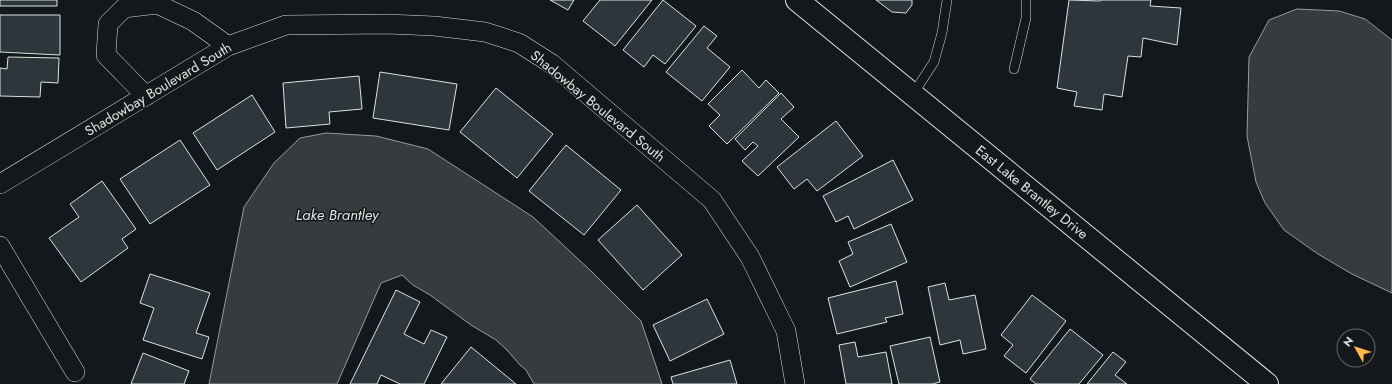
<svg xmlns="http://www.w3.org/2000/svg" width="1392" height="384" viewBox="0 0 1392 384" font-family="Jost,sans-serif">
<rect width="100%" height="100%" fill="#14181c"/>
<path fill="#363b3e" stroke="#939e99" d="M 1297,9 L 1339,11 L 1365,19 L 1392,40 L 1392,293 L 1352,274 L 1318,254 L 1284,230 L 1265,203 L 1256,182 L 1247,136 L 1249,57 L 1269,20 Z
M 326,133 L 376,136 L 428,149 L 533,217 L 591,271 L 641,321 L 662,384 L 534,384 L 526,370 L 520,365 L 507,350 L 496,340 L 471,325 L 430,295 L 413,285 L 402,275 L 381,283 L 337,384 L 209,384 L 244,207 L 274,163 L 300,138 Z"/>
<path fill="#2c363c" stroke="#d8e6dc" d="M 0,0 L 57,0 L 57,6 L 0,6 Z
M 550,0 L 574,0 L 568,10 Z
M 600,0 L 652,0 L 615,46 L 583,21 Z
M 663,0 L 696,26 L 665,64 L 653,55 L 644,67 L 623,50 Z
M 876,0 L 912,0 L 912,5 L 906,13 L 892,12 Z
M 1069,0 L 1100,1 L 1101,0 L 1151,0 L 1150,6 L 1181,8 L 1177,45 L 1143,38 L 1141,57 L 1128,56 L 1122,97 L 1104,94 L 1102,110 L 1074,106 L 1077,92 L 1057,88 Z
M 0,15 L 60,15 L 60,55 L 0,52 Z
M 704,26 L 717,36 L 707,48 L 730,67 L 702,101 L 666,72 Z
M 8,57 L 59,58 L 58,83 L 41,82 L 40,97 L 0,96 L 0,68 L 7,69 Z
M 742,70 L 759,88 L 766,80 L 779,93 L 727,144 L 709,126 L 720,115 L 708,104 Z
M 380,72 L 457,84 L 449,130 L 373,118 Z
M 359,76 L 362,109 L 329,112 L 330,124 L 286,128 L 283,83 Z
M 496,88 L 553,134 L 517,178 L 460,132 Z
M 781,93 L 794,107 L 781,119 L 799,137 L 758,176 L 742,161 L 758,146 L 753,142 L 745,150 L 735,139 Z
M 252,95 L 275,132 L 217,170 L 193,133 Z
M 836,121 L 863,156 L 817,191 L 807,179 L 794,189 L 777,167 Z
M 180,140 L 210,185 L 150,224 L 120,179 Z
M 566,145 L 621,190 L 584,235 L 529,191 Z
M 893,160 L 913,200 L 854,229 L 848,216 L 836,222 L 823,196 Z
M 102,181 L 136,229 L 122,239 L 128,248 L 81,282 L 49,238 L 79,217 L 70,204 Z
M 637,205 L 682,255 L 643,290 L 598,240 Z
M 891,224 L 907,262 L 850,287 L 839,261 L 853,254 L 848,242 Z
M 150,274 L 210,293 L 196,333 L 209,337 L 202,359 L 143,340 L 154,308 L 140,303 Z
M 896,281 L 903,314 L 885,318 L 887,322 L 837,334 L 828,298 Z
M 945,283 L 949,300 L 975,295 L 986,349 L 963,354 L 960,340 L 940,345 L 928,287 Z
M 396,290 L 420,302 L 404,334 L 424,344 L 431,330 L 447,337 L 424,384 L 400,384 L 381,375 L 377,384 L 350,384 Z
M 1032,295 L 1066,321 L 1026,373 L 1004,356 L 1013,345 L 1001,335 Z
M 707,299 L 724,334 L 670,361 L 653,325 Z
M 1070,329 L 1103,355 L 1079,384 L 1036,384 L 1030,379 Z
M 930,337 L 940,382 L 932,384 L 899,384 L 890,346 Z
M 855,342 L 858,357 L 886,352 L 892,384 L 846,384 L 839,345 Z
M 471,347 L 516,384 L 441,384 Z
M 1113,352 L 1126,362 L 1115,375 L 1127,384 L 1087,384 Z
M 143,353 L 189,371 L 184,384 L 131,384 Z
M 730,360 L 737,384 L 673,384 L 671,377 Z"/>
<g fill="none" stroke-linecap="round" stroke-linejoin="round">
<g stroke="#d8e6dc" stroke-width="10">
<path id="lane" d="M 1014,69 L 1026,18 L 1026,0
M 913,94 L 934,62 L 942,33 L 947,0"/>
</g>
<g stroke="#d8e6dc" stroke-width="20">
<path id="street" d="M 146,96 L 106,55 L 108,24 L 124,8 L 157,4 L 193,21 L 228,46
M 0,184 L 228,46 L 286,25 L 387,24 L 434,26 L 485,32 L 519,43 L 552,64 L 712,200 L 750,257 L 786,331 L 795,384
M 0,246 L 75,372"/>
</g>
<g stroke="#d8e6dc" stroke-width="24">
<path id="secondary" d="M 797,0 L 1267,384"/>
</g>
<use href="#lane" stroke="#14181c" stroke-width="9"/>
<use href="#street" stroke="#14181c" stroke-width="19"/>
<use href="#secondary" stroke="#14181c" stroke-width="22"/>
</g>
<g text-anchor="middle" stroke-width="3" stroke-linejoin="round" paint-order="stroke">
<g font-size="14" fill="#d8e6dc" stroke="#14181c">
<text transform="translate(158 89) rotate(-31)" y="5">Shadowbay Boulevard South</text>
<text transform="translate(598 106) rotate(39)" y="5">Shadowbay Boulevard South</text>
<text transform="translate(1032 192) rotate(39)" y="5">East Lake Brantley Drive</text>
</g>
<g font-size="15" font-style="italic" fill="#d8e6dc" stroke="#14181c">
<text x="337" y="220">Lake Brantley</text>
</g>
</g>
<g transform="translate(1356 348) rotate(309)"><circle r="19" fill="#14181c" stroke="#626a69"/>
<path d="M0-3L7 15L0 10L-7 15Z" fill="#ffb74d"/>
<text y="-6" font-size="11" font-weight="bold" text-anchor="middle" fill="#d8e6dc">N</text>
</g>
</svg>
